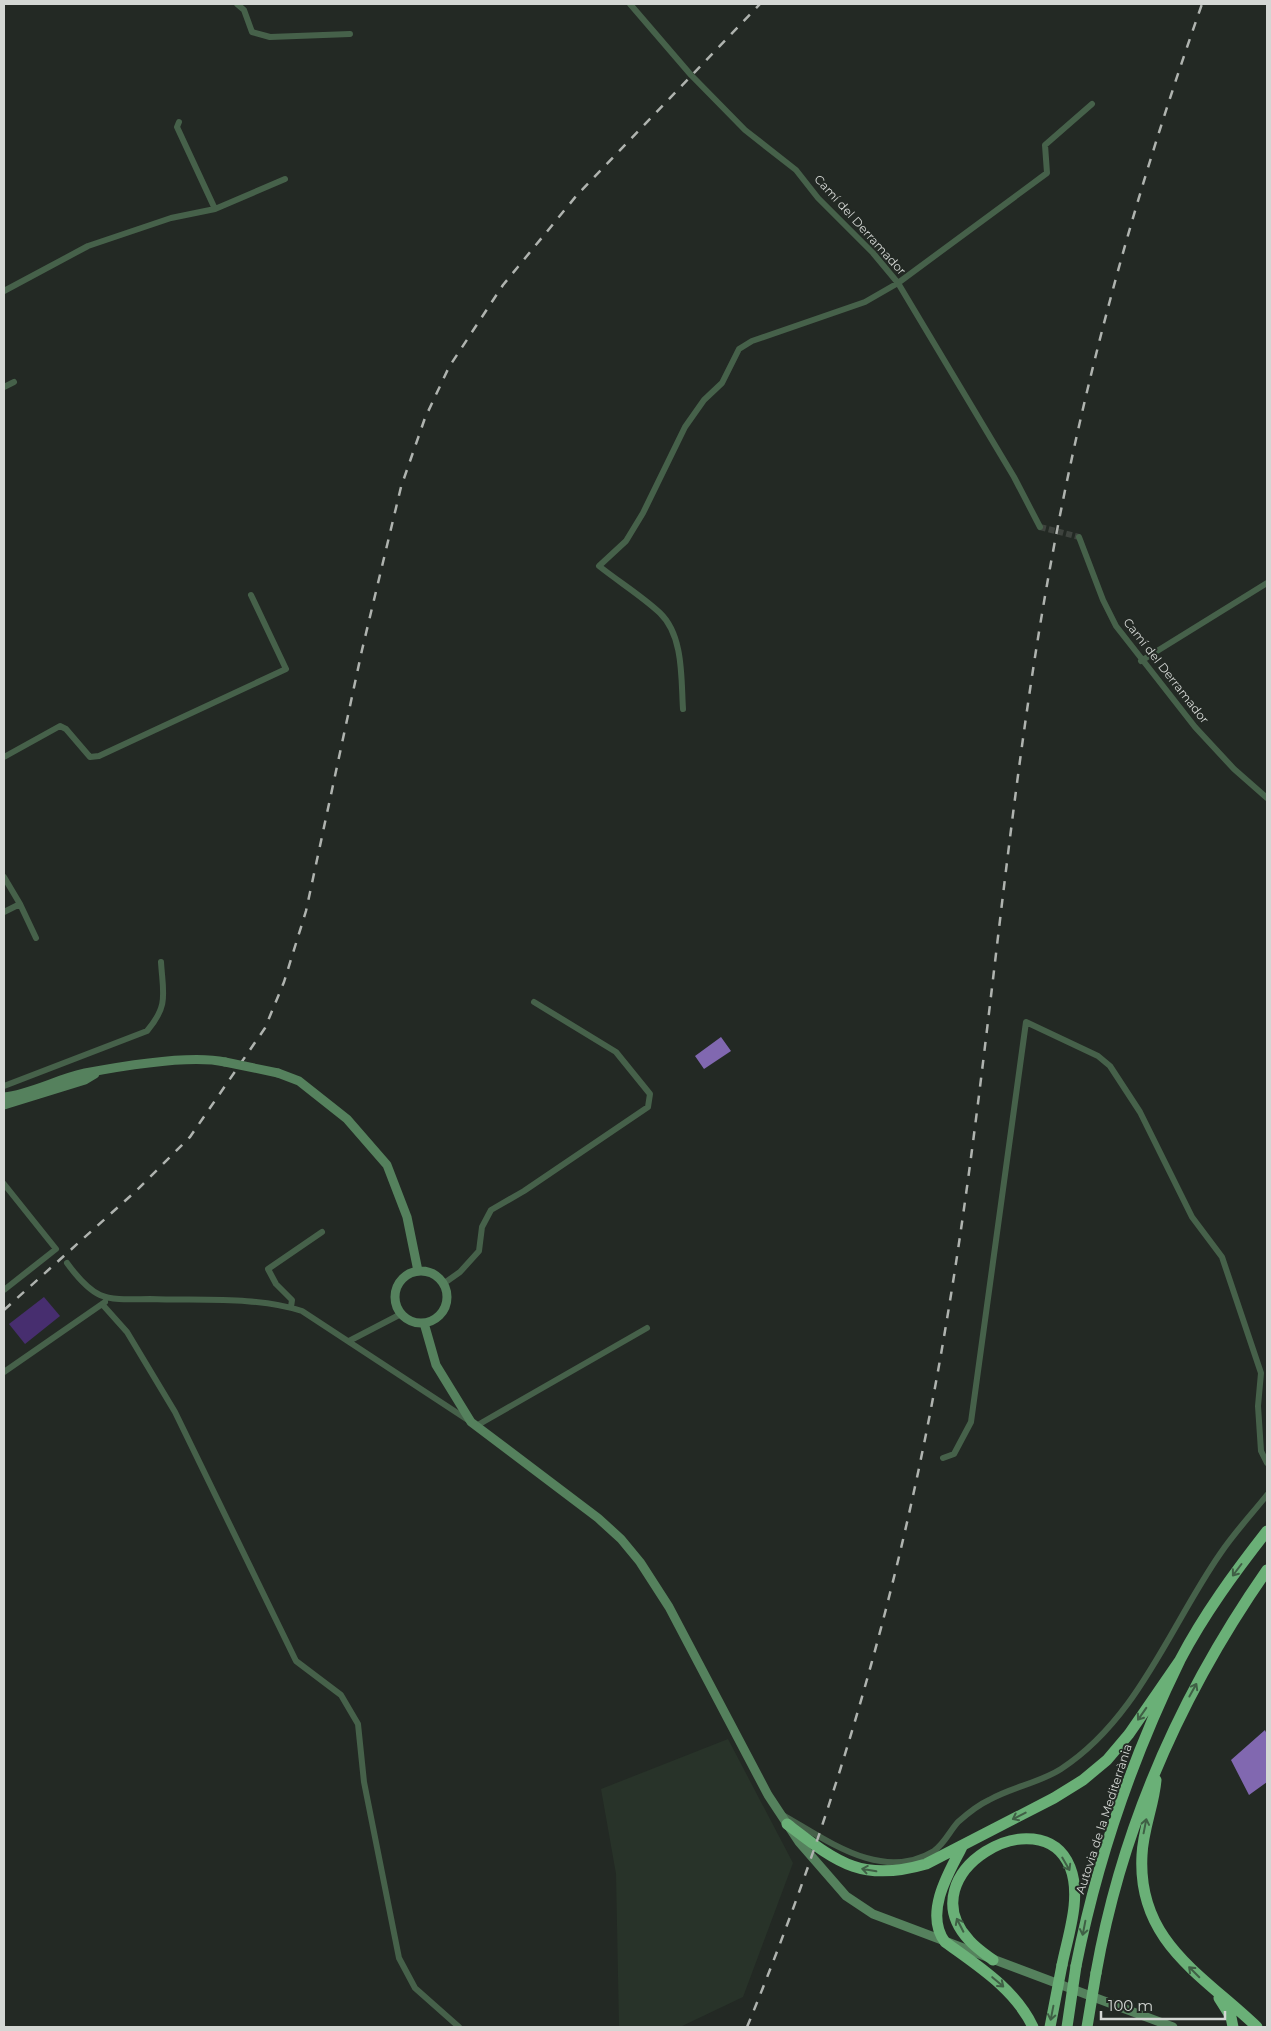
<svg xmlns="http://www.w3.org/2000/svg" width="1271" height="2031" viewBox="0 0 1271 2031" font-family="Montserrat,sans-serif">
<rect width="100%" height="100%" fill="#232924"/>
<path fill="#283329" d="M 728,1739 L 793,1863 L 743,1997 L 680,2027 L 619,2027 L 616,1874 L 601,1789 Z"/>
<path fill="#472e6f" d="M 44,1297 L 60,1316 L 25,1344 L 9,1324 Z"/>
<path fill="#8168b0" d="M 721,1037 L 731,1051 L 704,1069 L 695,1056 Z
M 1265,1730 L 1267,1735 L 1267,1782 L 1249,1795 L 1231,1760 Z"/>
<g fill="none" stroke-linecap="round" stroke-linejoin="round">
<path stroke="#3e433e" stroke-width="6" stroke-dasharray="6 3" stroke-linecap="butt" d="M 1040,527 L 1079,537"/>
<path stroke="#46614a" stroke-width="6" d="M 237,4 L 244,10 L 252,32 L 270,37 L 350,34
M 630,4 L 691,75 L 745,130 L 796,170 L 818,198 L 873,253 L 898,283 L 1014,477 L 1040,527
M 179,122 L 177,127 L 215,209
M 4,291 L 88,246 L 171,218 L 215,209 L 285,179
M 4,387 L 14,382
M 1079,537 L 1103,600 L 1116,626 L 1195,727 L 1234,769 L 1267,798
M 1141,661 L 1267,583
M 683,709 C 681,680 684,636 660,613 C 642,596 619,582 599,566 L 626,541 L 643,513 L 685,427 L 704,400 L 722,383 L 739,349 L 752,341 L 865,302 L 898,283 L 1047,173 L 1045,145 L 1092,104
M 4,757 L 60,726 L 66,729 L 90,757 L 99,756 L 286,669 L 251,595
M 4,877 L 20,904 L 4,912
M 20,904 L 36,938
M 4,1086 L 147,1031 C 169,1005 163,994 161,962
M 4,1184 L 56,1249 L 4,1290
M 67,1263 C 75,1274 87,1289 100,1295 C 113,1301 135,1299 150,1299 C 198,1301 256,1296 302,1311 L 468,1420
M 443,1284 L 460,1272 L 479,1251 L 482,1227 L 491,1210 L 524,1191 L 648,1107 L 650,1094 L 616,1052 L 534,1002
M 102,1304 L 127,1332 L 175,1412 L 296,1661 L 341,1695 L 358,1724 L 364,1782 L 399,1958 L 415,1988 L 459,2027
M 291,1307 L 292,1300 L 276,1284 L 268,1269 L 322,1232
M 349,1341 L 401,1314
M 4,1372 L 105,1302
M 476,1426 L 647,1328
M 943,1458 L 954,1454 L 971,1422 L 1026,1022 L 1098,1056 L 1110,1066 L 1140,1112 L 1192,1217 L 1222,1257 L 1261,1373 L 1258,1406 L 1261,1451 L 1267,1463
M 781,1814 C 826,1839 881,1883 934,1851 C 945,1843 949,1832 958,1822 C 967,1814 978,1805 989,1800 C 1012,1787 1039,1783 1061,1769 C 1138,1719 1170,1626 1220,1554 C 1234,1533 1251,1515 1267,1495"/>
<path stroke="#55815d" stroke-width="9" d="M 278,1073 L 299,1081 L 347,1119 L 387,1165 L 407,1217 L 418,1271
M 4,1097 C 31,1094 57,1079 85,1073 C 122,1066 190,1054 225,1062
M 4,1105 L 85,1080 L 95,1074
M395 1297a26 26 0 1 1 52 0a26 26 0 1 1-52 0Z
M 424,1323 L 436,1365 L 471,1422 L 598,1518 L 621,1539 L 640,1562 L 669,1607 L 768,1795 L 799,1842 L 846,1896 L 873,1914 L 1173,2027"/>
<path stroke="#6ab077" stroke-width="11" d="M 1156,1780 C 1154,1805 1143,1829 1142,1855 C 1137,1942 1203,1975 1257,2027
M 787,1824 C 837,1862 861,1883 926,1864 L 1054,1798 L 1083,1780 L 1107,1760 L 1129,1734 L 1180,1660
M 962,1847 C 948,1873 924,1914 945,1942 C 978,1966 1015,1989 1033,2027
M 993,1960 C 985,1954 976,1948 969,1940 C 907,1873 1041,1796 1070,1867 C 1082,1897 1068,1935 1062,1965
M 1076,1966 C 1097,1861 1133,1756 1180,1660 C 1204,1614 1235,1572 1267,1531
M 1096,1973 C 1122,1826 1182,1692 1267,1570
M 1219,1998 L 1231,2017 L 1233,2027"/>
<path stroke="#afb3af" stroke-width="2.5" stroke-dasharray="9 9" stroke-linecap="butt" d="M 4,1310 L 137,1190 L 190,1137 L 265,1028 L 284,982 L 306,911 L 362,650 L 401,487 L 425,418 L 449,367 L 503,285 L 577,195 L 760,4
M 747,2027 C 840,1802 906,1565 946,1325 C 988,1077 1004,826 1048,579 C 1083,382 1136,191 1202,4"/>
<path stroke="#55815d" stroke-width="9" d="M 225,1062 L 278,1073"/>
<path stroke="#6ab077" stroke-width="11" d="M 1050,2027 L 1062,1965
M 1067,2027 L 1076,1966
M 1087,2027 L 1096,1973"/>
</g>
<defs><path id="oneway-shaft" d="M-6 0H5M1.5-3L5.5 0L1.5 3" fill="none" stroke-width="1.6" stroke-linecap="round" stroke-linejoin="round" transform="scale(1.25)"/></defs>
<g stroke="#3f5f45">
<use href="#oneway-shaft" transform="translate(1237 1570) rotate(127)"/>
<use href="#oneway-shaft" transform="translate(1193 1690) rotate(-61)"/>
<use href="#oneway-shaft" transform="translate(1142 1714) rotate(125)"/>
<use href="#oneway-shaft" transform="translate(1019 1816) rotate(153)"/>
<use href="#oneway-shaft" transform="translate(1145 1826) rotate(-79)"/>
<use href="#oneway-shaft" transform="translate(1066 1864) rotate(60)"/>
<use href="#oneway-shaft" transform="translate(869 1870) rotate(-170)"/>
<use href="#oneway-shaft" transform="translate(960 1925) rotate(-117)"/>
<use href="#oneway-shaft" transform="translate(1084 1928) rotate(101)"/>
<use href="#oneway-shaft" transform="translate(1194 1972) rotate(-135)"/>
<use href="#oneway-shaft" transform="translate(998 1982) rotate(40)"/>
<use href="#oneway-shaft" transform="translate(1052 2013) rotate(101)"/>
</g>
<g text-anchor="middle" stroke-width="4" stroke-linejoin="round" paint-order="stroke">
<g font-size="12" fill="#d4d7d4" stroke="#232924">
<text transform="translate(860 225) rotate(48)" y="4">Camí del Derramador</text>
<text transform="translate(1166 671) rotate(52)" y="4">Camí del Derramador</text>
<text transform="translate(1104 1819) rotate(-72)" y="4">Autovia de la Mediterrània</text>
</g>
</g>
<rect width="1271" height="2031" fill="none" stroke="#d4d7d4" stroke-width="10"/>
<path d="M1101 2011v8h124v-8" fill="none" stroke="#d4d7d4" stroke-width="2.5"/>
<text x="1108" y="2011" font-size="15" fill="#d4d7d4" stroke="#232924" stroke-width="4" paint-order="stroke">100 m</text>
</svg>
